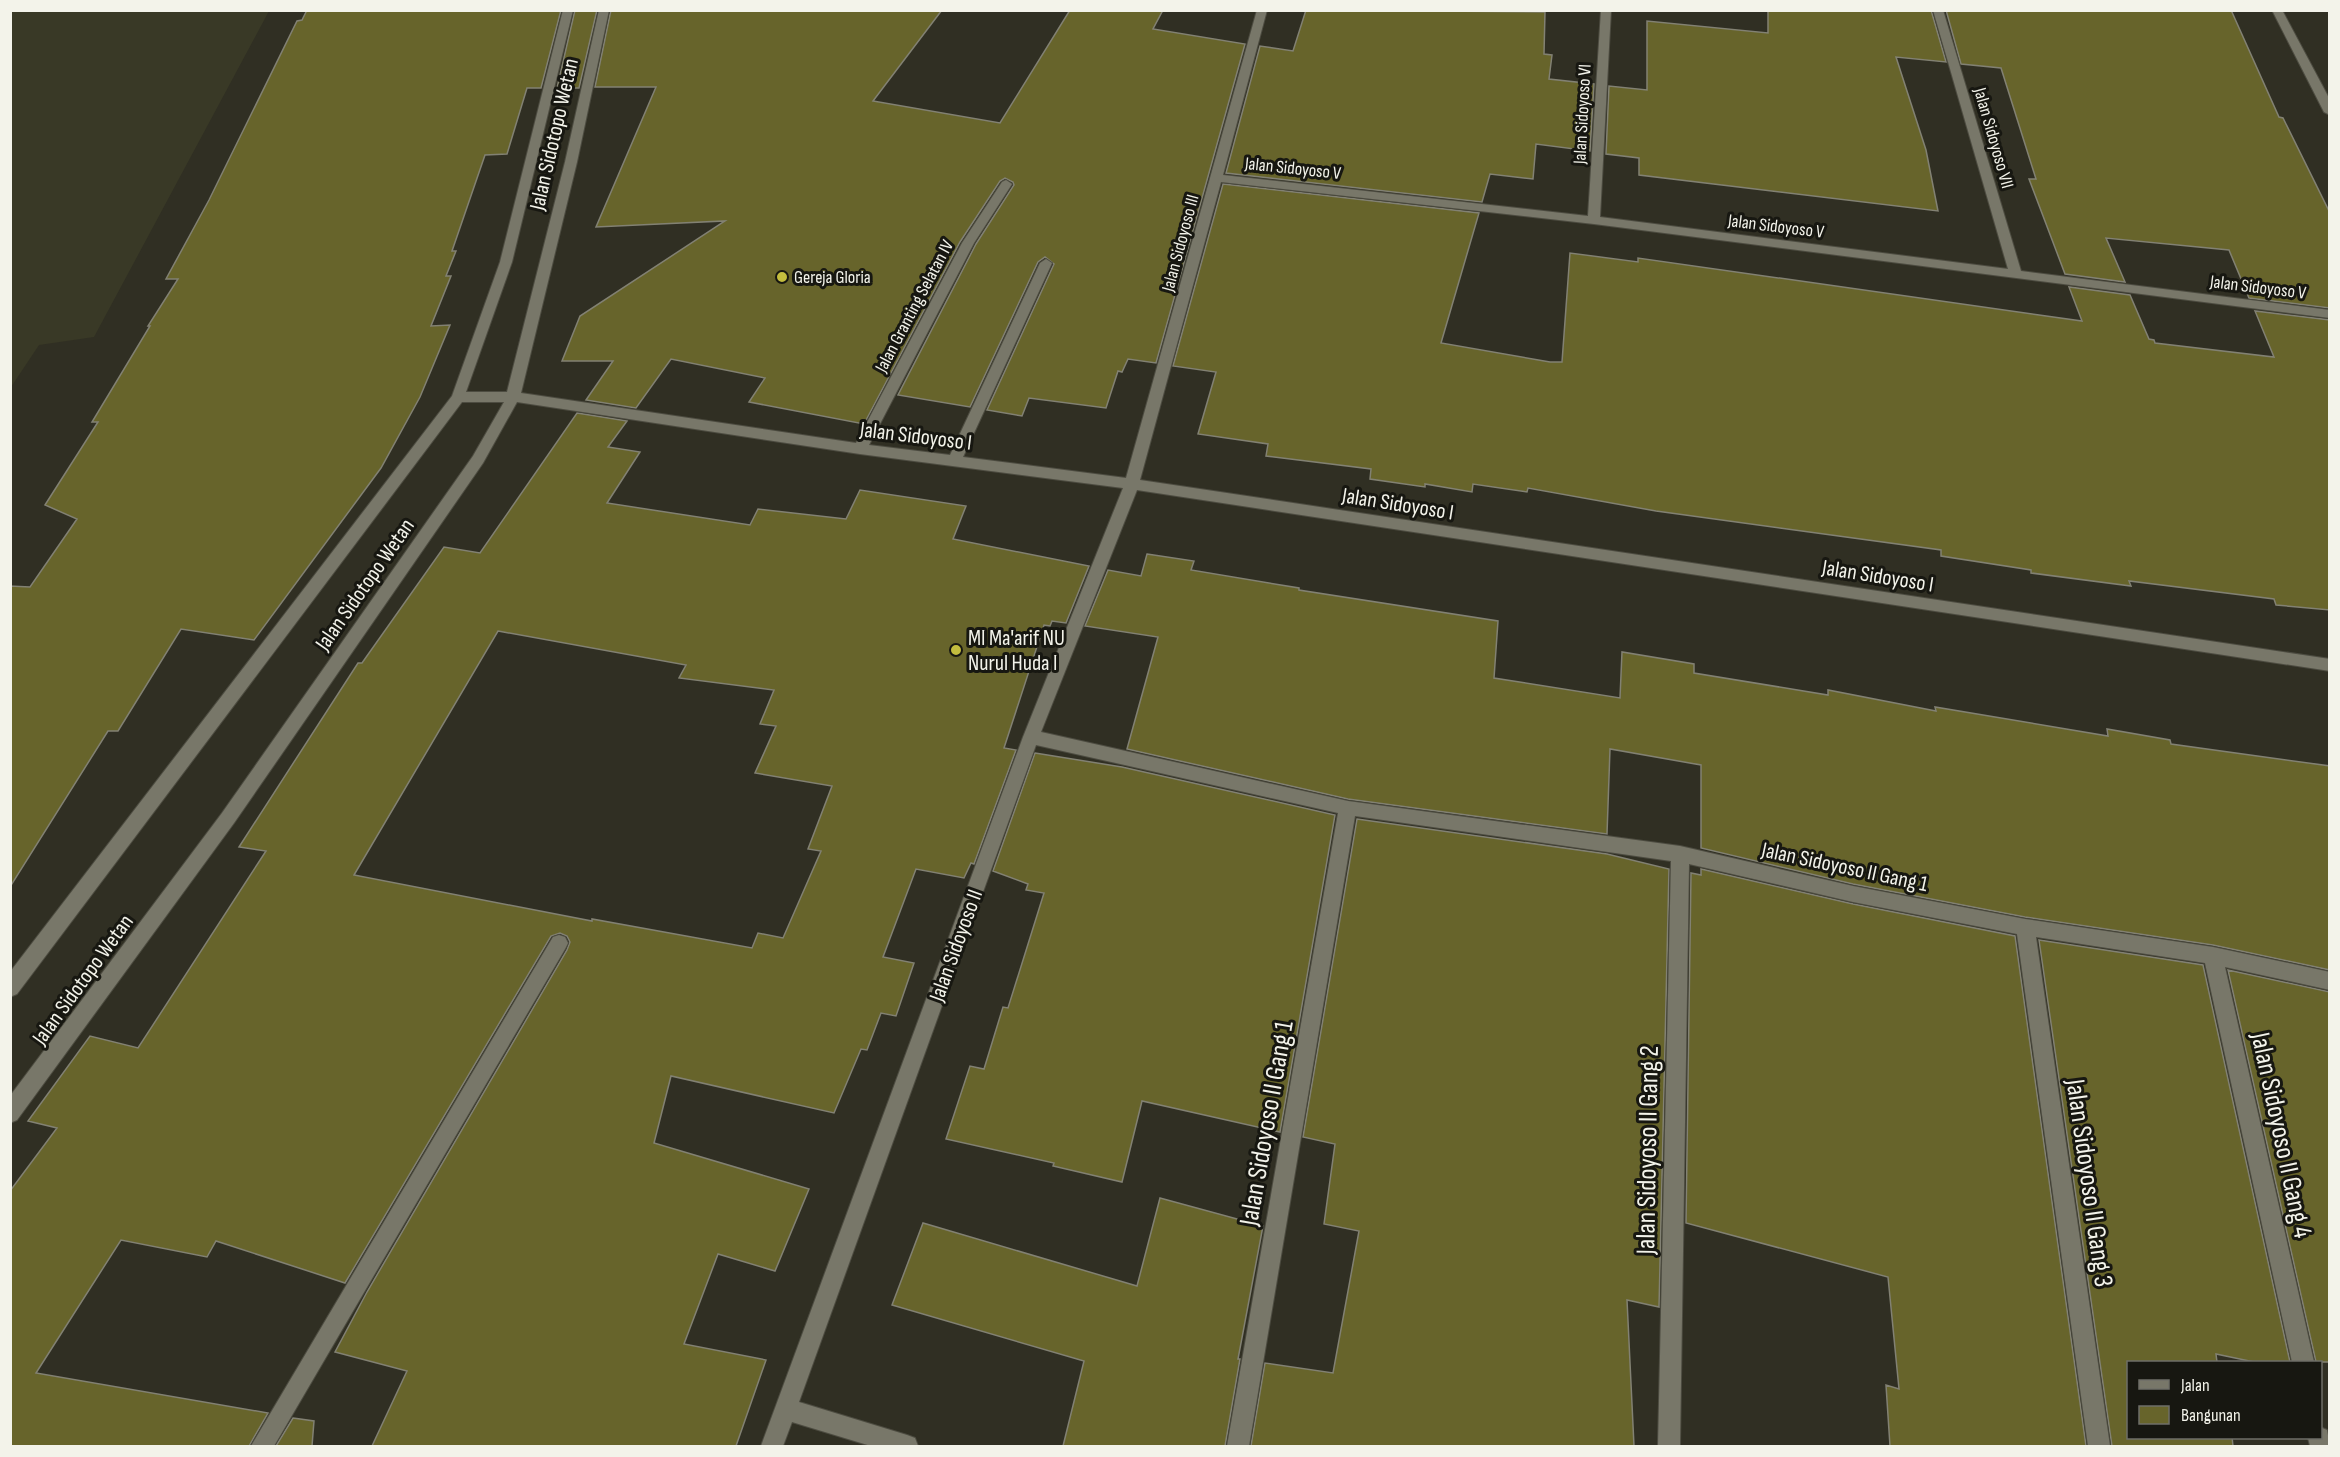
<svg xmlns="http://www.w3.org/2000/svg" width="2340" height="1457" viewBox="0 0 2340 1457" font-family="'Sofia Sans Condensed',sans-serif">
<rect width="100%" height="100%" fill="#302f23"/>
<path fill="#393926" d="M 11,10 L 269,11 L 94,337 L 39,345 L 11,387 Z"/>
<path fill="#67642b" stroke="#828173" stroke-width="1.5" fill-rule="evenodd" d="M 307,10 L 561,10 L 541,88 L 527,88 L 507,154 L 485,155 L 452,251 L 456,251 L 446,276 L 451,276 L 431,326 L 450,325 L 420,397 L 381,468 L 254,640 L 181,629 L 118,731 L 108,731 L 10,887 L 10,586 L 30,587 L 77,519 L 45,505 L 98,422 L 92,422 L 150,326 L 148,326 L 178,279 L 166,279 L 209,200 L 297,21 L 302,20 Z
M 575,10 L 597,10 L 579,88 L 557,88 Z
M 611,10 L 942,10 L 873,101 L 1000,123 L 1070,10 L 1163,10 L 1153,29 L 1245,44 L 1156,363 L 1128,359 L 1122,372 L 1118,371 L 1106,408 L 1029,398 L 1022,416 L 987,410 L 1054,264 L 1045,257 L 1038,262 L 970,407 L 898,395 L 976,244 L 1014,185 L 1013,182 L 1005,178 L 1000,181 L 960,242 L 864,424 L 749,402 L 765,378 L 671,359 L 636,408 L 586,400 L 613,361 L 562,361 L 580,316 L 725,221 L 596,227 L 656,87 L 595,87 Z
M 1306,10 L 1545,12 L 1544,54 L 1552,55 L 1549,79 L 1594,84 L 1590,151 L 1536,144 L 1533,179 L 1490,174 L 1482,202 L 1226,173 L 1260,46 L 1293,51 Z
M 1768,10 L 1931,10 L 1946,62 L 1896,57 L 1926,150 L 1938,211 L 1639,175 L 1639,158 L 1606,154 L 1609,86 L 1647,90 L 1647,21 L 1768,33 Z
M 1946,10 L 2231,10 L 2279,117 L 2283,118 L 2330,213 L 2330,308 L 2249,298 L 2229,250 L 2106,238 L 2125,282 L 2065,274 L 2029,179 L 2036,179 L 2001,68 L 1961,64 Z
M 1223,184 L 1479,213 L 1441,343 L 1550,362 L 1562,362 L 1570,253 L 1638,262 L 1638,258 L 2082,321 L 2069,287 L 2130,295 L 2149,339 L 2154,340 L 2155,343 L 2274,357 L 2255,311 L 2330,320 L 2330,610 L 2276,605 L 2274,599 L 2129,581 L 2131,586 L 2031,573 L 2031,570 L 1941,556 L 1941,550 L 1656,511 L 1528,488 L 1527,492 L 1473,484 L 1472,492 L 1425,484 L 1425,487 L 1370,479 L 1371,469 L 1266,456 L 1268,444 L 1198,434 L 1216,372 L 1173,366 Z
M 577,413 L 627,421 L 608,447 L 640,452 L 607,503 L 750,525 L 758,509 L 846,519 L 860,490 L 966,506 L 953,539 L 1089,566 L 1066,623 L 1052,621 L 1050,626 L 1044,625 L 1004,748 L 1016,750 L 974,864 L 971,863 L 964,878 L 916,869 L 883,957 L 914,963 L 896,1016 L 881,1013 L 867,1050 L 861,1049 L 834,1113 L 671,1076 L 654,1143 L 809,1189 L 775,1271 L 718,1254 L 684,1344 L 766,1360 L 736,1446 L 372,1446 L 407,1371 L 335,1352 L 367,1292 L 567,950 L 570,942 L 567,936 L 560,933 L 551,936 L 345,1283 L 216,1241 L 207,1257 L 121,1240 L 36,1373 L 268,1413 L 249,1446 L 10,1446 L 10,1191 L 57,1128 L 28,1121 L 90,1036 L 138,1048 L 266,851 L 239,847 L 358,663 L 362,663 L 444,547 L 480,553 ZM 498,631 L 686,665 L 679,678 L 774,690 L 760,724 L 776,726 L 755,773 L 832,786 L 808,849 L 821,851 L 783,938 L 758,933 L 752,948 L 592,919 L 592,921 L 354,875 Z
M 1147,554 L 1194,561 L 1191,570 L 1299,588 L 1299,590 L 1498,621 L 1494,678 L 1620,698 L 1622,652 L 1694,664 L 1694,673 L 1828,695 L 1828,690 L 1936,711 L 1935,707 L 2108,736 L 2107,729 L 2170,740 L 2171,744 L 2330,766 L 2330,970 L 2213,945 L 2025,917 L 1853,884 L 1701,848 L 1701,765 L 1610,749 L 1607,834 L 1348,799 L 1127,749 L 1158,637 L 1085,626 L 1108,570 L 1141,576 Z
M 1035,753 L 1122,767 L 1335,815 L 1280,1132 L 1142,1101 L 1122,1182 L 1053,1166 L 1054,1163 L 946,1139 L 970,1066 L 984,1069 L 1003,1007 L 1008,1008 L 1044,893 L 1026,890 L 1028,884 L 993,871 Z
M 1357,819 L 1607,854 L 1669,869 L 1659,1307 L 1627,1300 L 1634,1446 L 1251,1446 L 1265,1363 L 1333,1373 L 1359,1231 L 1324,1224 L 1335,1144 L 1303,1137 Z
M 1701,869 L 1853,904 L 2015,936 L 2086,1446 L 1890,1446 L 1886,1385 L 1899,1389 L 1888,1277 L 1686,1223 L 1691,873 L 1701,875 Z
M 2039,940 L 2203,965 L 2290,1362 L 2254,1362 L 2216,1354 L 2217,1362 L 2128,1362 L 2128,1437 L 2232,1437 L 2233,1446 L 2112,1446 Z
M 2228,970 L 2330,992 L 2330,1362 L 2316,1362 Z
M 1160,1198 L 1263,1226 L 1238,1359 L 1240,1359 L 1225,1446 L 1063,1446 L 1084,1361 L 892,1305 L 923,1223 L 1137,1286 Z
M 293,1418 L 314,1421 L 312,1446 L 276,1446 Z"/>
<g fill="none" stroke-linecap="round" stroke-linejoin="round">
<g stroke="#4d4c41" stroke-width="2">
<path id="minor" d="M 563,10 L 573,10 L 512,262 L 466,392 L 507,392 L 565,162 L 599,10 L 609,10 L 577,162 L 521,393 L 856,443 L 962,243 L 1002,182 L 1006,180 L 1012,184 L 974,243 L 869,445 L 950,455 L 1040,263 L 1046,259 L 1052,263 L 963,457 L 1126,478 L 1257,10 L 1267,10 L 1223,175 L 1588,216 L 1601,10 L 1611,10 L 1600,217 L 2008,269 L 1933,10 L 1943,10 L 2021,271 L 2330,310 L 2330,318 L 1594,224 L 1221,182 L 1140,480 L 2330,659 L 2330,671 L 1137,490 L 1041,732 L 1348,801 L 1680,846 L 1853,886 L 2025,919 L 2213,947 L 2330,972 L 2330,990 L 2225,967 L 2314,1362 L 2292,1362 L 2205,963 L 2036,937 L 2110,1446 L 2088,1446 L 2017,934 L 1853,902 L 1689,864 L 1680,1446 L 1658,1446 L 1671,861 L 1355,816 L 1249,1446 L 1227,1446 L 1338,813 L 1036,745 L 799,1402 L 907,1435 L 915,1438 L 918,1446 L 871,1446 L 792,1422 L 783,1446 L 761,1446 L 1023,737 L 1123,488 L 860,454 L 517,402 L 483,463 L 234,823 L 17,1120 L 10,1123 L 10,1096 L 222,813 L 473,456 L 504,402 L 462,402 L 17,994 L 10,997 L 10,972 L 452,396 L 500,262 Z
M 2272,10 L 2282,10 L 2330,100 L 2330,115 L 2324,112 Z
M 559,935 L 565,937 L 568,943 L 565,949 L 274,1446 L 251,1446 L 553,937 Z
M 2320,1427 L 2327,1430 L 2330,1446 L 2310,1446 L 2308,1438 L 2320,1438 Z"/>
</g>
<use href="#minor" fill="#787769" fill-rule="evenodd"/>
</g>
<g fill="#c3bd3e" stroke="#171711" stroke-width="2">
<circle cx="782" cy="277" r="6"/>
<circle cx="956" cy="650" r="6"/>
</g>
<g text-anchor="middle" stroke-width="6" stroke-linejoin="round" paint-order="stroke">
<g font-size="18" fill="#f3f3ea" stroke="#171711">
<text transform="translate(1582 114) rotate(-87)" y="6">Jalan Sidoyoso VI</text>
<text transform="translate(1994 138) rotate(74)" y="6">Jalan Sidoyoso VII</text>
<text transform="translate(1293 168) rotate(6)" y="6">Jalan Sidoyoso V</text>
<text transform="translate(1776 226) rotate(7)" y="6">Jalan Sidoyoso V</text>
<text transform="translate(1180 243) rotate(-75)" y="6">Jalan Sidoyoso III</text>
<text transform="translate(2258 287) rotate(7)" y="6">Jalan Sidoyoso V</text>
<text transform="translate(914 306) rotate(-62)" y="6">Jalan Granting Selatan IV</text>
</g>
<g font-size="18" fill="#f3f3ea" stroke="#171711" text-anchor="start">
<text x="794" y="283">Gereja Gloria</text>
</g>
<g font-size="22" fill="#f3f3ea" stroke="#171711">
<text transform="translate(553 134) rotate(-77)" y="8">Jalan Sidotopo Wetan</text>
<text transform="translate(916 435) rotate(7)" y="8">Jalan Sidoyoso I</text>
<text transform="translate(1398 503) rotate(9)" y="8">Jalan Sidoyoso I</text>
<text transform="translate(1878 575) rotate(9)" y="8">Jalan Sidoyoso I</text>
<text transform="translate(364 584) rotate(-55)" y="8">Jalan Sidotopo Wetan</text>
<text transform="translate(1845 866) rotate(12)" y="8">Jalan Sidoyoso II Gang 1</text>
<text transform="translate(955 945) rotate(-70)" y="8">Jalan Sidoyoso II</text>
<text transform="translate(82 979) rotate(-54)" y="8">Jalan Sidotopo Wetan</text>
</g>
<g font-size="22" fill="#f3f3ea" stroke="#171711" text-anchor="start">
<text x="968" y="645">MI Ma'arif NU<tspan x="968" dy="25">Nurul Huda I</tspan></text>
</g>
<g font-size="27" fill="#f3f3ea" stroke="#171711">
<text transform="translate(1266 1123) rotate(-80)" y="9">Jalan Sidoyoso II Gang 1</text>
<text transform="translate(2282 1135) rotate(78)" y="9">Jalan Sidoyoso II Gang 4</text>
<text transform="translate(1647 1150) rotate(-89)" y="9">Jalan Sidoyoso II Gang 2</text>
<text transform="translate(2090 1183) rotate(82)" y="9">Jalan Sidoyoso II Gang 3</text>
</g>
</g>
<rect width="2340" height="1457" fill="none" stroke="#f3f3ea" stroke-width="24"/>
<rect x="2127" y="1361" width="195" height="78" fill="#171711" stroke="#6f6f68" stroke-width="1.5"/>
<rect x="2139" y="1380" width="30" height="9" fill="#787769" stroke="#6f6f68" stroke-width="1.5"/>
<text x="2181" y="1391" font-size="18" fill="#f3f3ea">Jalan</text>
<rect x="2139" y="1406" width="30" height="18" fill="#67642b" stroke="#6f6f68" stroke-width="1.5"/>
<text x="2181" y="1421" font-size="18" fill="#f3f3ea">Bangunan</text>
</svg>
